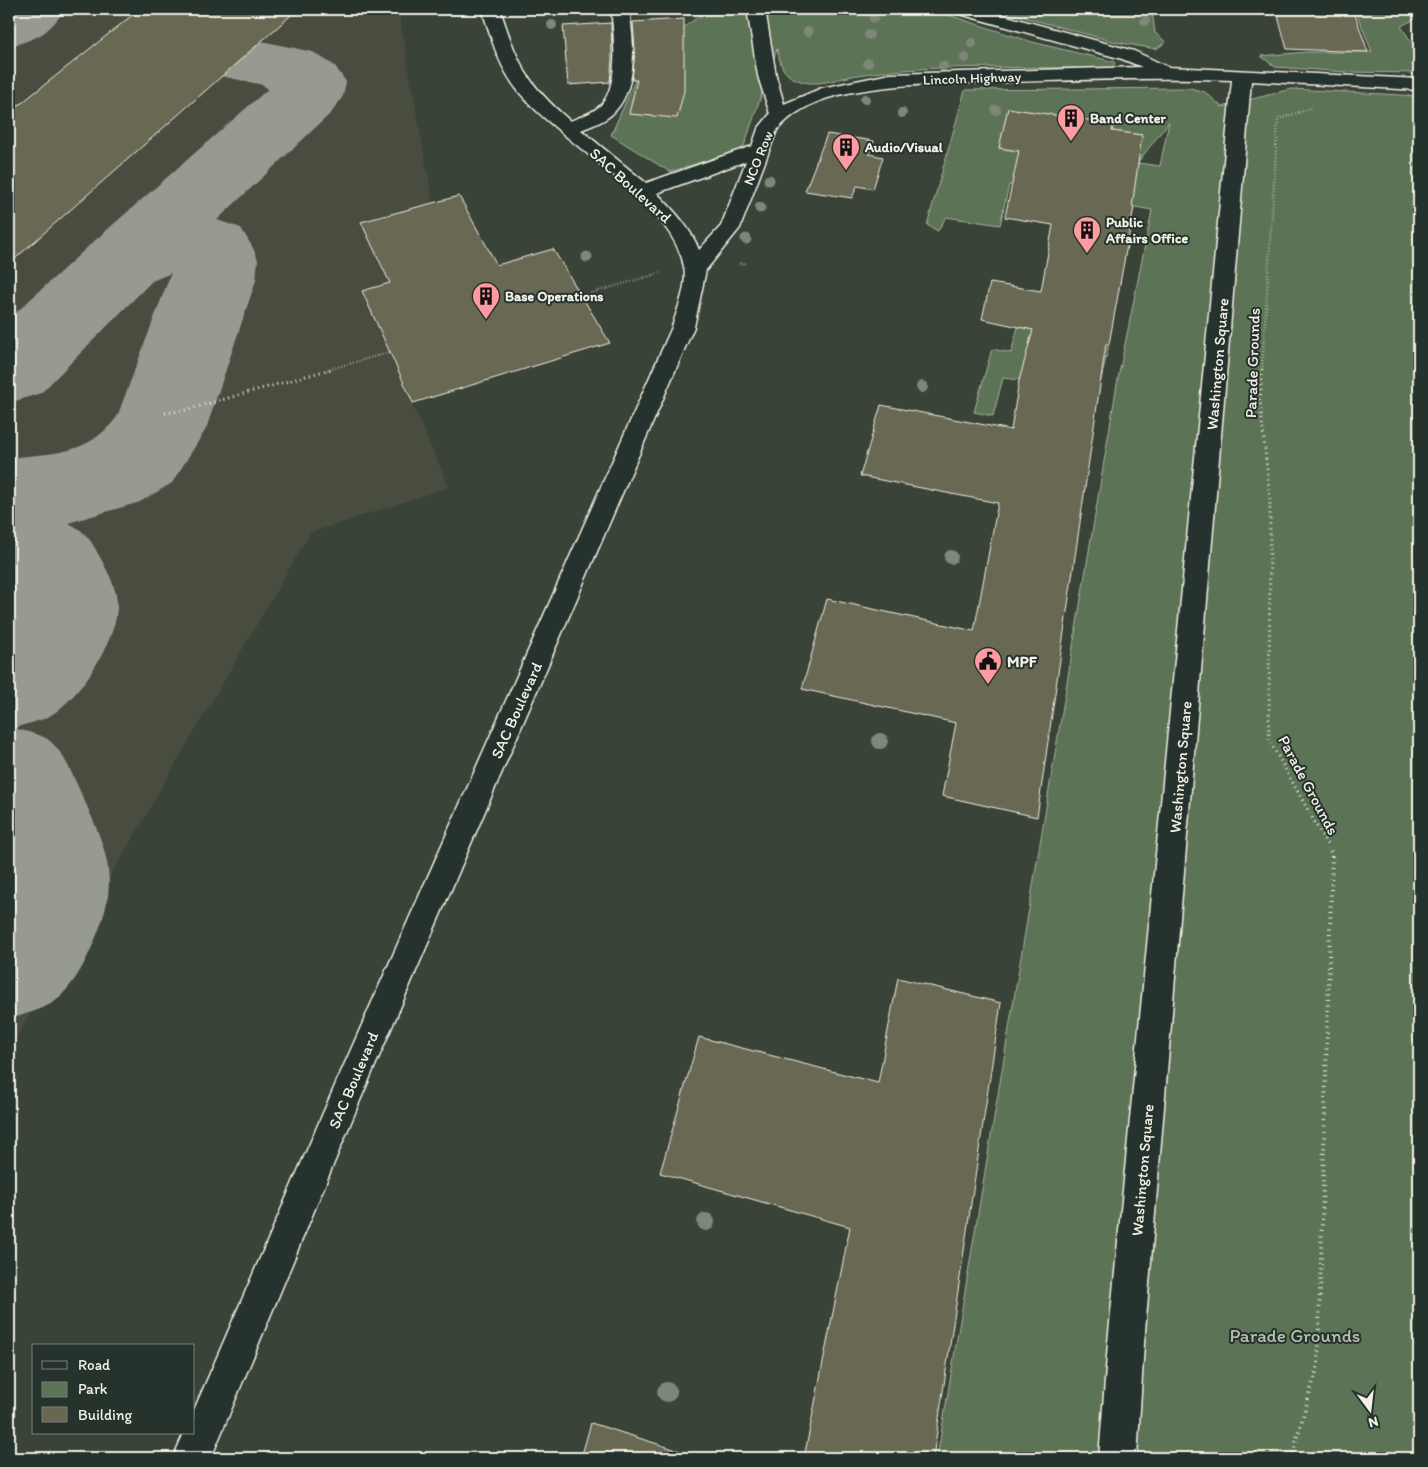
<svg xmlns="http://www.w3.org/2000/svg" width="1428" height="1467" viewBox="0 0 1428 1467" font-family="Itim,sans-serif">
<rect width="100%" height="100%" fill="#3a4338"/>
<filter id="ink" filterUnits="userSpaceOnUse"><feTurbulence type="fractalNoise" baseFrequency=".02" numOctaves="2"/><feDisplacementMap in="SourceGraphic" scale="10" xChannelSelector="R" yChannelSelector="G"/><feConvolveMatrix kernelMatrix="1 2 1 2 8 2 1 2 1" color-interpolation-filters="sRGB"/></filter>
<g filter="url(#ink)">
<path fill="#484e40" d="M 9,9 L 398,9 L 433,203 L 362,222 L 393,282 L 362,291 L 449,487 L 310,533 L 9,1050 Z"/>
<path fill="#5d7357" stroke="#a8b2a0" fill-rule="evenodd" d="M 709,9 L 930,9 L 1032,42 L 1115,62 L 1113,68 C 1030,69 940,63 858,75 C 837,78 816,89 795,79 C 781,73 780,61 777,49 L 743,149 L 670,172 L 611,135 L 647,54 Z
M 993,9 L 1152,9 L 1155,33 L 1166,42 L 1156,49 L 1115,42 Z
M 1355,9 L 1419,9 L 1419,17 L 1401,26 L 1415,48 L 1419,48 L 1419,73 L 1346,72 L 1275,67 L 1261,56 L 1307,52 L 1372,52 Z
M 1190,88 L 1205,92 L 1222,107 L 1291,89 L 1419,96 L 1419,1458 L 937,1458 L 1117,384 L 1152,210 L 1009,185 L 1000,225 L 946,217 L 938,231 L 927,225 L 965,90 ZM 1008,109 L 1113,124 L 1112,131 L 1142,135 L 1109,165 L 999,148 ZM 1169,122 L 1160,166 L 1138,163 L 1138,162 Z
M 1018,327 L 1109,344 L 1099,389 L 1003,378 L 993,416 L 974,412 L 992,349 L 1011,353 Z"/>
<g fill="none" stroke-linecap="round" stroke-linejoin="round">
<path fill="#979a90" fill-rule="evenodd" d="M 9,9 L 65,9 C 48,34 38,39 9,46 Z
M 242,37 L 313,52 L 335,66 L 346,82 L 343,96 L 332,112 L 217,220 L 241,228 L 253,248 L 258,260 L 256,280 L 206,429 L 172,483 L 140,502 L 68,523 C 86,530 93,544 101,559 C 109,574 117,588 117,606 C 117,641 79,700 48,717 C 38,722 25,724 15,728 C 25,732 42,734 50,741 C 67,756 76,784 86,804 C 113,863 118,889 91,949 C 82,969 72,987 55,1001 C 43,1010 23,1014 9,1020 L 9,622 C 15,613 16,593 9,585 L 9,458 C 54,452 86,457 117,417 L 171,273 L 152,281 L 41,393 L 9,403 L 9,319 L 92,243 L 268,89 L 263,85 L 216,75 L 205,59 L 216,43 Z"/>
</g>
<path fill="#686752" stroke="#f4f1e8" d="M 140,9 L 298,9 L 9,264 L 9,113 Z
M 1276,9 L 1353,9 L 1368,52 L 1287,49 Z
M 684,19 L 684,91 L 677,118 L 629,114 L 637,80 L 632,80 L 635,50 L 633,22 Z
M 611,23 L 612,59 L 610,82 L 568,85 L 563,26 Z
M 1008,108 L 1114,124 L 1112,131 L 1142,135 L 1132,207 L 1134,207 L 1109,344 L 1106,344 L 1037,817 L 942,796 L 956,723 L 802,689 L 827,599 L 974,631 L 998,503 L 860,476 L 881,405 L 1011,430 L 1019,381 L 1033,330 L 982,319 L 990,283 L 1041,291 L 1053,225 L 1005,217 L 1019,151 L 999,148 Z
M 827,134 L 874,141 L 869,154 L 883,157 L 873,189 L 857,186 L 852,198 L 805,191 Z
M 459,196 L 497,265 L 553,249 L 610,343 L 413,403 L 362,291 L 390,283 L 361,222 Z
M 898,978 L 1001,1003 L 933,1458 L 804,1458 L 850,1227 L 660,1173 L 699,1037 L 878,1083 Z
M 591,1423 L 680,1451 L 679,1458 L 581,1458 Z"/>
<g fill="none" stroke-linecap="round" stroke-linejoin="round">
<g stroke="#f4f1e8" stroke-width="3">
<path id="minor" d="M 482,9 L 500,9 C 518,64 525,82 570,121 C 580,117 593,113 601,105 C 620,84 614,35 611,9 L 629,9 C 634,41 639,91 611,115 C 603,122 591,126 581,130 L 646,183 L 752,146 L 758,129 L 770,114 L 758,76 L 747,9 L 765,9 L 776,76 L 784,104 L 822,88 L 890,74 L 1142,67 L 1122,59 L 956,13 L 953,9 L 981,9 L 1134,51 L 1168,67 L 1419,79 L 1419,90 L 1251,81 L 1144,1343 L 1137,1458 L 1099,1458 L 1108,1343 L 1232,80 C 1158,77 1083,80 1008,82 C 950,84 892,82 835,96 C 812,102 792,113 777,130 L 740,228 L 706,270 L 694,327 L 359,1103 L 211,1458 L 173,1458 L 184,1433 L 194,1433 L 194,1410 L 337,1081 L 672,327 C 677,310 688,286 684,267 C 673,202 561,144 519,92 C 499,68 491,38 482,9 ZM 746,161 L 721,226 L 699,250 C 691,228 673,210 657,193 Z"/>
</g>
<path stroke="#f4f1e8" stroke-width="2.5" stroke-dasharray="0.5 2.5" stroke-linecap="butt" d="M 739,264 L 747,263
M 582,296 L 660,273
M 327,370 L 391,352
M 1262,370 L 1278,119 L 1312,108"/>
<path stroke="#f4f1e8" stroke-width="3" stroke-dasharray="1 4" stroke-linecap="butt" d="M 1262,369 L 1260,402 L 1270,498 L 1269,740 L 1329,848
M 165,413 L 186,410 L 331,369"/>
<path stroke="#f4f1e8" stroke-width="4" stroke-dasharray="1 4.5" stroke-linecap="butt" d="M 1291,1458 L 1318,1365 L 1332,854 L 1328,847"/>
<use href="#minor" fill="#26332d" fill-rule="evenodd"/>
</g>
<g fill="#7f8779">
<circle cx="874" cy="18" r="5"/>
<circle cx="1145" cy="21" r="5"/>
<circle cx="552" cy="25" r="5"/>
<circle cx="808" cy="32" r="5"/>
<circle cx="869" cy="35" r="5"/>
<circle cx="972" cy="43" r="5"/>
<circle cx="965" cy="58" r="5"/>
<circle cx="868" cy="63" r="5"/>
<circle cx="943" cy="66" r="5"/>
<circle cx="865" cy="99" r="5"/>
<circle cx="996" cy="110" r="5"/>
<circle cx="902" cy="113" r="5"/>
<circle cx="769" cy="180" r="5.5"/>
<circle cx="760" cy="208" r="5.5"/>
<circle cx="746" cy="239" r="5.5"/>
<circle cx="587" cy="257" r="5.5"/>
<circle cx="922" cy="387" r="6"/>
<circle cx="951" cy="557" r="7"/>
<circle cx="880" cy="741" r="8"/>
<circle cx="706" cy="1222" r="9"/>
<circle cx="667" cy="1392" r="10"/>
</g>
</g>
<defs>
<g id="building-pin" transform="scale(1.4375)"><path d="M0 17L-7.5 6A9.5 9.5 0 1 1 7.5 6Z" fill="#ff9aa2" stroke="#26332d"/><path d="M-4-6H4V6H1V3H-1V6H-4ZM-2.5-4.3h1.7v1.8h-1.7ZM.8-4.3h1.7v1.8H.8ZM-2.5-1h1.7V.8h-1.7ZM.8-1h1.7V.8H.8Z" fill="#111"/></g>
<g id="civic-pin" transform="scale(1.4375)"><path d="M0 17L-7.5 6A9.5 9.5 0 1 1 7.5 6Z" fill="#ff9aa2" stroke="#26332d"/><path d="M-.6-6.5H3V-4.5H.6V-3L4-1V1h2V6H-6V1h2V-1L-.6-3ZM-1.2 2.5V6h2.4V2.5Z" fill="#111"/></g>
</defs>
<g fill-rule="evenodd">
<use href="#building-pin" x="1071" y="118"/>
<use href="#building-pin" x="846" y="147"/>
<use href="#building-pin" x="1087" y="230"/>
<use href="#building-pin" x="486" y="296"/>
<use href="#civic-pin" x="988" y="661"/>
</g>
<g text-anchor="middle" stroke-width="4" stroke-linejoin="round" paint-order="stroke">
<g font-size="14" fill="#f4f1e8" stroke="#26332d">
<text transform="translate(972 78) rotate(-2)" y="5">Lincoln Highway</text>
<text transform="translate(758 158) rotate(-68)" y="5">NCO Row</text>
</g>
<g font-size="14" font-weight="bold" fill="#f4f1e8" stroke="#26332d" text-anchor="start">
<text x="1090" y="123">Band Center</text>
<text x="865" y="152">Audio/Visual</text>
<text x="1106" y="227">Public<tspan x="1106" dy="16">Affairs Office</tspan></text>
<text x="505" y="301">Base Operations</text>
</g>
<g font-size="16" fill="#f4f1e8" stroke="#26332d">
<text transform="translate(631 185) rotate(42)" y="6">SAC Boulevard</text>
<text transform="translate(1252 363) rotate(-88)" y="6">Parade Grounds</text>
<text transform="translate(1217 364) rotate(-85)" y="6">Washington Square</text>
<text transform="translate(516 710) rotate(-66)" y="6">SAC Boulevard</text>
<text transform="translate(1180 767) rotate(-85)" y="6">Washington Square</text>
<text transform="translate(1309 785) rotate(62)" y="6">Parade Grounds</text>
<text transform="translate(353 1080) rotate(-67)" y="6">SAC Boulevard</text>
<text transform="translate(1142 1170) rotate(-85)" y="6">Washington Square</text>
</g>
<g font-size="16" font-weight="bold" fill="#f4f1e8" stroke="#26332d" text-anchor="start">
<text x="1007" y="667">MPF</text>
</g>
<g font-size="19" fill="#b8bfae" stroke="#26332d">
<text x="1295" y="1342">Parade Grounds</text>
</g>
</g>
<rect width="1428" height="1467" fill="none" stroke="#26332d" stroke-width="30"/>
<rect x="15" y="15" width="1398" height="1437" fill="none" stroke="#f4f1e8" stroke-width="2" filter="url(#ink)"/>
<rect x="32" y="1344" width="162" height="90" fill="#26332d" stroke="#787f78"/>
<rect x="42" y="1361" width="25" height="8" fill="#26332d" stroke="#787f78"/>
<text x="78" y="1370" font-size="15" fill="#f4f1e8">Road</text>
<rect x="42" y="1382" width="25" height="15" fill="#5d7357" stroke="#787f78"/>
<text x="78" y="1394" font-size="15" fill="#f4f1e8">Park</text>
<rect x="42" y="1407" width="25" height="15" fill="#686752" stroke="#787f78"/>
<text x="78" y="1420" font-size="15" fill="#f4f1e8">Building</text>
<g transform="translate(1370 1410) rotate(165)" stroke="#26332d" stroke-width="4" paint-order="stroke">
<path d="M0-4L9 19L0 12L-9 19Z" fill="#f4f1e8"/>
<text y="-8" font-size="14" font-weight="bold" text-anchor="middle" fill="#f4f1e8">N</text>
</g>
</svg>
